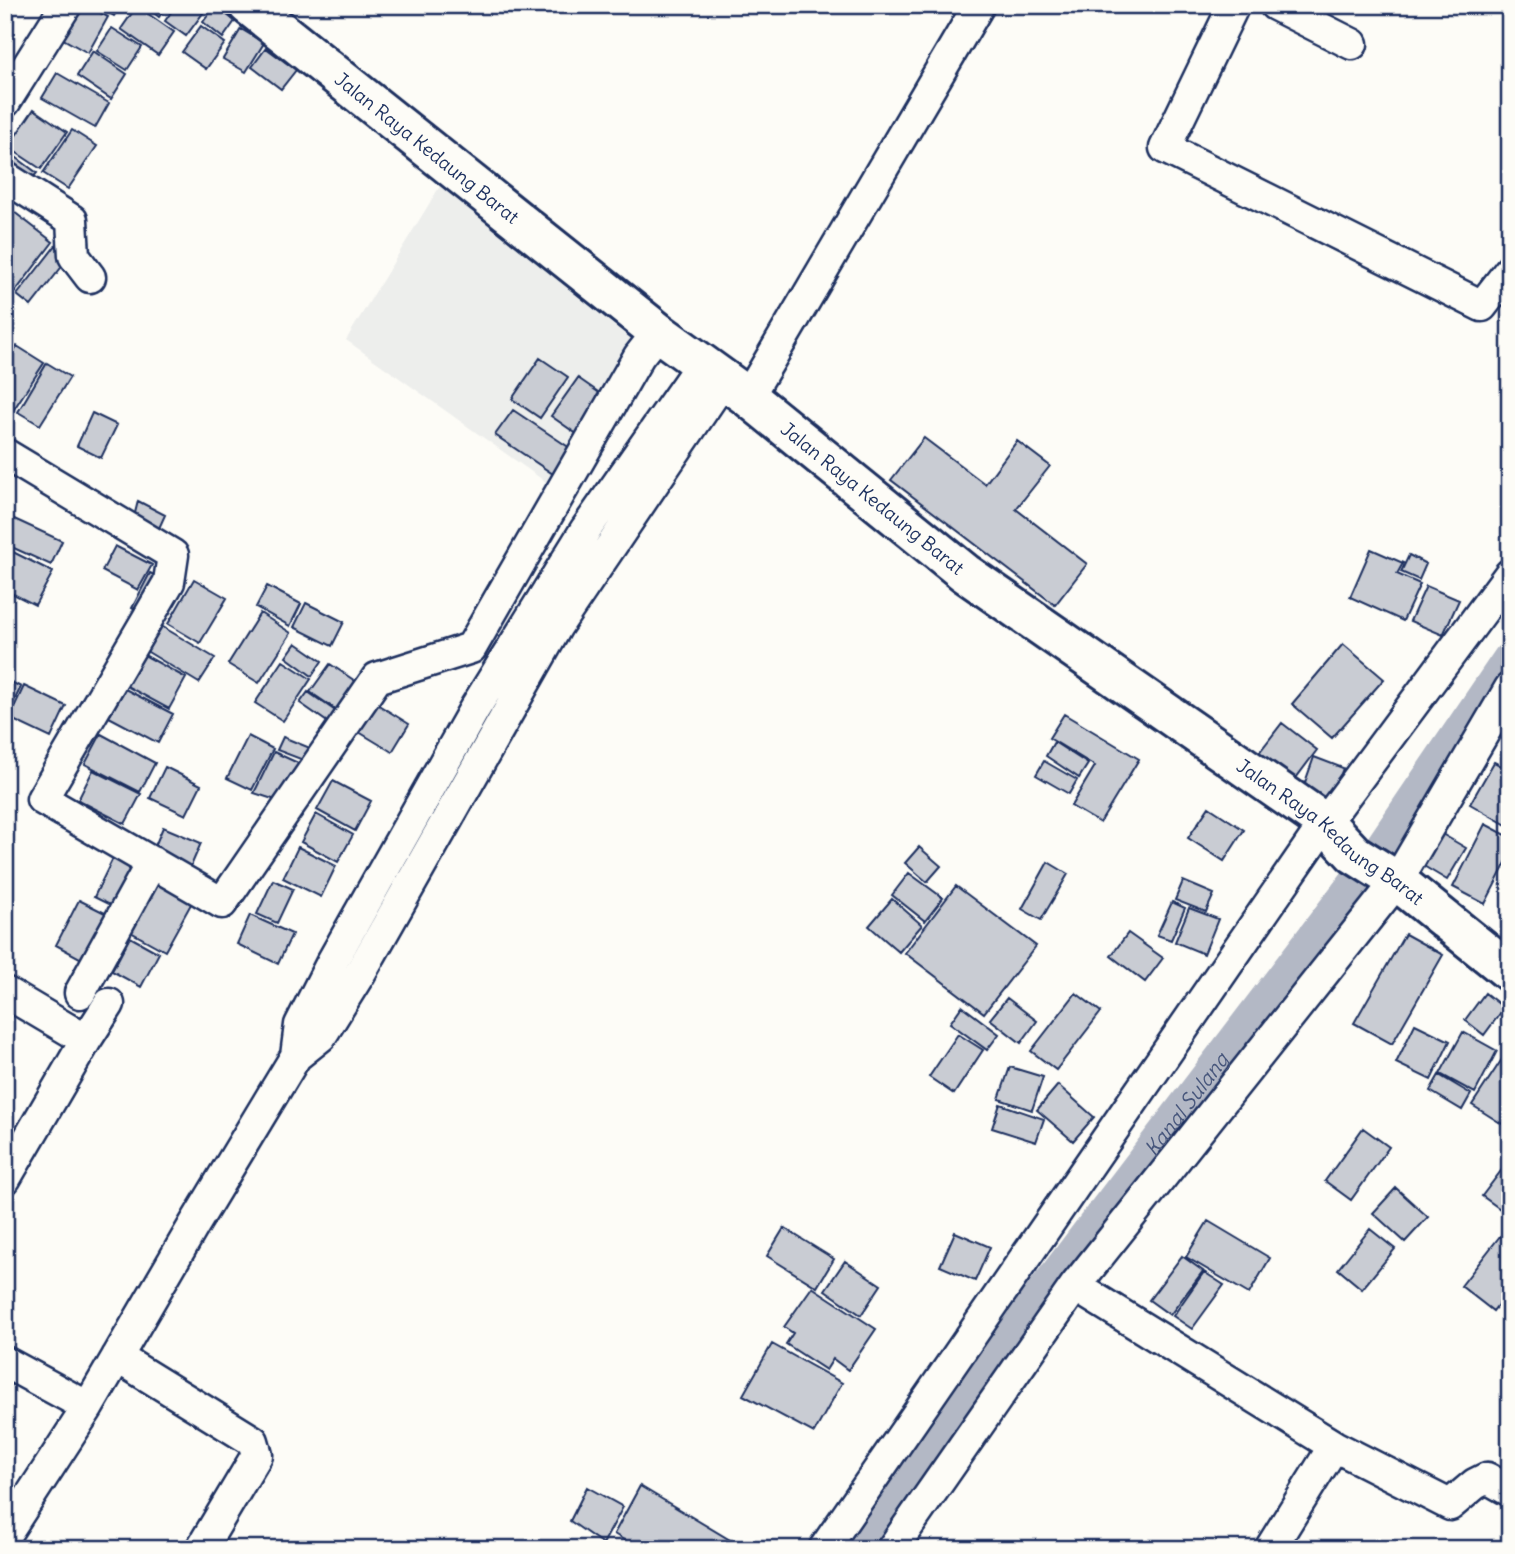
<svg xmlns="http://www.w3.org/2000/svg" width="1515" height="1554" viewBox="0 0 1515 1554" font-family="Delius,sans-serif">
<rect width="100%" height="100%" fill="#fdfcf7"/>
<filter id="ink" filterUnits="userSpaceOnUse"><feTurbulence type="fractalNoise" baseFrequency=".0143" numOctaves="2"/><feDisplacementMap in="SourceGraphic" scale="14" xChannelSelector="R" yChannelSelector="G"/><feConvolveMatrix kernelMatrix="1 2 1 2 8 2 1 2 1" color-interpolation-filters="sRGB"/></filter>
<g filter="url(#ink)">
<path fill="#edeeec" d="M 440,186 L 649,354 L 567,497 L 346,340 Z"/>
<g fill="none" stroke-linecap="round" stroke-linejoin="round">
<path stroke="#b3b8c5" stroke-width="35" id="s1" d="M 861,1549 L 1003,1346 L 1377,855 L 1510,659"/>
</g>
<path fill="#c9ccd3" stroke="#1b2f5e" stroke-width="2" d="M 75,5 L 86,5 L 108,17 L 88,53 L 58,36 Z
M 94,5 L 120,5 L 114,16 Z
M 144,5 L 167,5 L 159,17 Z
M 176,5 L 191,5 L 203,13 L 186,36 L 165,21 Z
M 137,6 L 174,32 L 158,55 L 121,29 Z
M 215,6 L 235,21 L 223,38 L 203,22 Z
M 201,26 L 225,43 L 206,69 L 182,52 Z
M 112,28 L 142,47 L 127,70 L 97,51 Z
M 241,29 L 264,43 L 246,72 L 223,59 Z
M 266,48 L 296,70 L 281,89 L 252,67 Z
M 93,51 L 127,74 L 111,99 L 77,76 Z
M 57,73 L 109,103 L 95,128 L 42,98 Z
M 34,109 L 67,132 L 41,169 L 8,147 Z
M 72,130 L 97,146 L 68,189 L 43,173 Z
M 5,149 L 37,173 L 26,186 L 5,170 Z
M 5,205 L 53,242 L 15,292 L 5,284 Z
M 57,244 L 71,255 L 31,306 L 17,295 Z
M 5,290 L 13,296 L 5,307 Z
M 17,346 L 44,363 L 14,409 L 5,403 L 5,364 Z
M 540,358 L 568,377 L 540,418 L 512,399 Z
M 47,363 L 70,377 L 40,425 L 18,412 Z
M 578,378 L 611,401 L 584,439 L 551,416 Z
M 513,410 L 579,454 L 562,480 L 495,435 Z
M 92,413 L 117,425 L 101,458 L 77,446 Z
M 924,438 L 985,484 L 1017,441 L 1050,466 L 1016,509 L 1087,564 L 1055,605 L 891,480 Z
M 138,501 L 165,515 L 155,537 L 133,521 Z
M 12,518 L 62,541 L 51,565 L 5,544 L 5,533 Z
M 115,546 L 152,565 L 138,590 L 102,571 Z
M 5,548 L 53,572 L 35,605 L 5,590 Z
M 1371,549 L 1403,563 L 1397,574 L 1420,584 L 1403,621 L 1350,597 Z
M 1409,555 L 1426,564 L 1419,580 L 1401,572 Z
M 150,573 L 166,581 L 148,616 L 132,608 Z
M 194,579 L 227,598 L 200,643 L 168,624 Z
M 267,586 L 301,604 L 290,626 L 256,607 Z
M 1426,586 L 1459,600 L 1443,635 L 1410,621 Z
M 306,603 L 344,622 L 332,646 L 294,627 Z
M 260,613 L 291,633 L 259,683 L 228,664 Z
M 158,624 L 215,658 L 199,683 L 143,649 Z
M 296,643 L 322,661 L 312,676 L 286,657 Z
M 1343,644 L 1384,679 L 1332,738 L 1292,704 Z
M 137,651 L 186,678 L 169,709 L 121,683 Z
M 283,661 L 311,679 L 283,721 L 255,703 Z
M 330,664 L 367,689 L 347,717 L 310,692 Z
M 5,679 L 21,687 L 5,719 Z
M 24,686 L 66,706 L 51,738 L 9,718 Z
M 125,689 L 173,714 L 158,743 L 109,717 Z
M 308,692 L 344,717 L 336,728 L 300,703 Z
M 377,704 L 409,724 L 392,752 L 359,732 Z
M 1064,714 L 1139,759 L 1100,823 L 1071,806 L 1095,766 L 1049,738 Z
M 1282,723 L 1317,750 L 1287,790 L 1251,763 Z
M 101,734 L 155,763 L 140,792 L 85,764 Z
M 248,736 L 273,749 L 252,790 L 227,778 Z
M 283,737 L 315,750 L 311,763 L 277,750 Z
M 1054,742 L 1088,764 L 1079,778 L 1046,756 Z
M 274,752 L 311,769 L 285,803 L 254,793 Z
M 1314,757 L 1343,768 L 1331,802 L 1302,791 Z
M 1044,761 L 1077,780 L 1069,794 L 1036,775 Z
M 1494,762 L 1510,770 L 1510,827 L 1470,804 Z
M 165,767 L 201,785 L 186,815 L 150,798 Z
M 93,770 L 141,794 L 125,824 L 78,800 Z
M 333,781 L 371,801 L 355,831 L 317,810 Z
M 1209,807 L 1244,830 L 1224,861 L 1188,838 Z
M 316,814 L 353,835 L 338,862 L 301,842 Z
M 1485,824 L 1510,837 L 1510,855 L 1485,904 L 1453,887 Z
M 163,827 L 201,843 L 188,873 L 150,858 Z
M 1430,827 L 1466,848 L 1447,880 L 1412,859 Z
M 298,847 L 336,866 L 321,897 L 283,878 Z
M 919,847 L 941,866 L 927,882 L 905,863 Z
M 115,854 L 137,864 L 116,908 L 94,897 Z
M 1048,862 L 1068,874 L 1041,920 L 1022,909 Z
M 909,873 L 943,898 L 925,921 L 892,895 Z
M 160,875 L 196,895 L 165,951 L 129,931 Z
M 273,880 L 293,889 L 277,923 L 257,914 Z
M 1183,881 L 1214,894 L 1206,912 L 1175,900 Z
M 956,886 L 1036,946 L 984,1013 L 905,953 Z
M 892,899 L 922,925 L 899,952 L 869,926 Z
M 79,900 L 111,916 L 87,962 L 56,945 Z
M 1172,902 L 1185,908 L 1171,940 L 1157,935 Z
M 1189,908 L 1218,919 L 1204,954 L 1175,942 Z
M 250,915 L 292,934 L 278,964 L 237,944 Z
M 1128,933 L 1163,958 L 1145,982 L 1111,956 Z
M 1405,934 L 1443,955 L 1392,1044 L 1354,1023 Z
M 130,937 L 159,953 L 141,987 L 112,971 Z
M 1076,993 L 1101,1012 L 1056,1070 L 1031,1051 Z
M 1485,993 L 1504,1008 L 1484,1035 L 1465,1020 Z
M 1007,998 L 1037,1021 L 1021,1043 L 990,1019 Z
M 962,1006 L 999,1034 L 987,1050 L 950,1023 Z
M 1415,1024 L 1450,1041 L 1431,1080 L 1396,1063 Z
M 1463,1032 L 1497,1051 L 1475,1093 L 1440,1074 Z
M 958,1034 L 983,1050 L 954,1094 L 929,1077 Z
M 1510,1047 L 1510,1112 L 1502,1124 L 1472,1105 Z
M 1010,1067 L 1043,1077 L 1032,1110 L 999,1099 Z
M 1439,1075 L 1471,1094 L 1462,1110 L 1430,1091 Z
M 1058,1085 L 1094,1117 L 1073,1141 L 1037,1110 Z
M 1000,1104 L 1044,1119 L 1036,1142 L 992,1128 Z
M 1363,1128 L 1389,1147 L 1351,1200 L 1325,1181 Z
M 1510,1159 L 1510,1216 L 1482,1196 Z
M 1396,1188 L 1428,1217 L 1405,1242 L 1373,1213 Z
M 1208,1221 L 1270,1258 L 1249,1294 L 1186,1257 Z
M 784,1228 L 834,1259 L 817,1287 L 767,1256 Z
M 1370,1229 L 1395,1249 L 1362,1289 L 1338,1269 Z
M 955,1232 L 990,1247 L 975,1281 L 940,1266 Z
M 1500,1236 L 1510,1243 L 1510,1289 L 1493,1311 L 1461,1286 Z
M 1182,1256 L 1203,1271 L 1170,1315 L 1149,1300 Z
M 845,1261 L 881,1285 L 861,1315 L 825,1290 Z
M 1204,1272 L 1224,1285 L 1192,1329 L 1173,1316 Z
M 812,1287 L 876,1329 L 848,1370 L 833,1359 L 826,1370 L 786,1344 L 793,1333 L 784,1327 Z
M 772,1344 L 842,1383 L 814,1433 L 743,1395 Z
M 640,1486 L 745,1549 L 639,1549 L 614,1534 Z
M 587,1487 L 623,1507 L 603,1544 L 570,1521 Z"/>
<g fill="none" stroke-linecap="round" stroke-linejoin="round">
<g stroke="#1b2f5e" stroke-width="35">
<path id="street" d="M 1234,5 L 1165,148 L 1482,306 L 1510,270
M 1275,5 L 1352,44
M 5,102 L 66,5
M 5,177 L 72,220 L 74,256 L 90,277
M 748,397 L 979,5
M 5,454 L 173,555 L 169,582 L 42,799 L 222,903 L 377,678 L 471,648 L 639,356 L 658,332
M 5,992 L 86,1040
M 80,993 L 152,862
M 296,1056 L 300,1025 L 333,960 L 475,708 L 586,529 L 702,363
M 5,1179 L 86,1040 L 109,1004
M 1075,1286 L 1334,1446 L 1450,1505 L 1475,1484 L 1487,1478 L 1510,1491
M 117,1357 L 253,1441 L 257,1455 L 201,1549
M 5,1362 L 88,1407
M 5,1535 L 88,1407 L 194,1225 L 296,1056 L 321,1036 L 359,975 L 557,626 L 724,379
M 824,1549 L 1325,823 L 1510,574
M 892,1549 L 1075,1286 L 1397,881 L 1510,688
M 1270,1549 L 1334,1446"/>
</g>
<g stroke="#1b2f5e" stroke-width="44">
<g id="secondary">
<path id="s2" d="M 248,5 L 658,332 L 748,397 L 965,573 L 1325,823 L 1354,854 L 1397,881 L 1510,972"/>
</g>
</g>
<use href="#street" stroke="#fdfcf7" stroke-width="30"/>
<use href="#secondary" stroke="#fdfcf7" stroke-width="38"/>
</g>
</g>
<g text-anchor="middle" stroke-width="6" stroke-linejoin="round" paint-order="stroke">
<g font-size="19" fill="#1b2f5e" stroke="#fdfcf7">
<text dy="7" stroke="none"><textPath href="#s2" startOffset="229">Jalan Raya Kedaung Barat</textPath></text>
<text dy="7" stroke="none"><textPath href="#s2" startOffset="796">Jalan Raya Kedaung Barat</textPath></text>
<text dy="7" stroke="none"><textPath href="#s2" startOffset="1363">Jalan Raya Kedaung Barat</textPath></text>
</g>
<g font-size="21" font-style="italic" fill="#49587d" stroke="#fdfcf7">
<text dy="7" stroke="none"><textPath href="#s1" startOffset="551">Kanal Sulang</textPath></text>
</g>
</g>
<rect width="1515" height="1554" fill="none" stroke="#fdfcf7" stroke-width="28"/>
<rect x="14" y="14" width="1487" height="1526" fill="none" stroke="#1b2f5e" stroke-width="2.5" filter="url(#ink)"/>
</svg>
